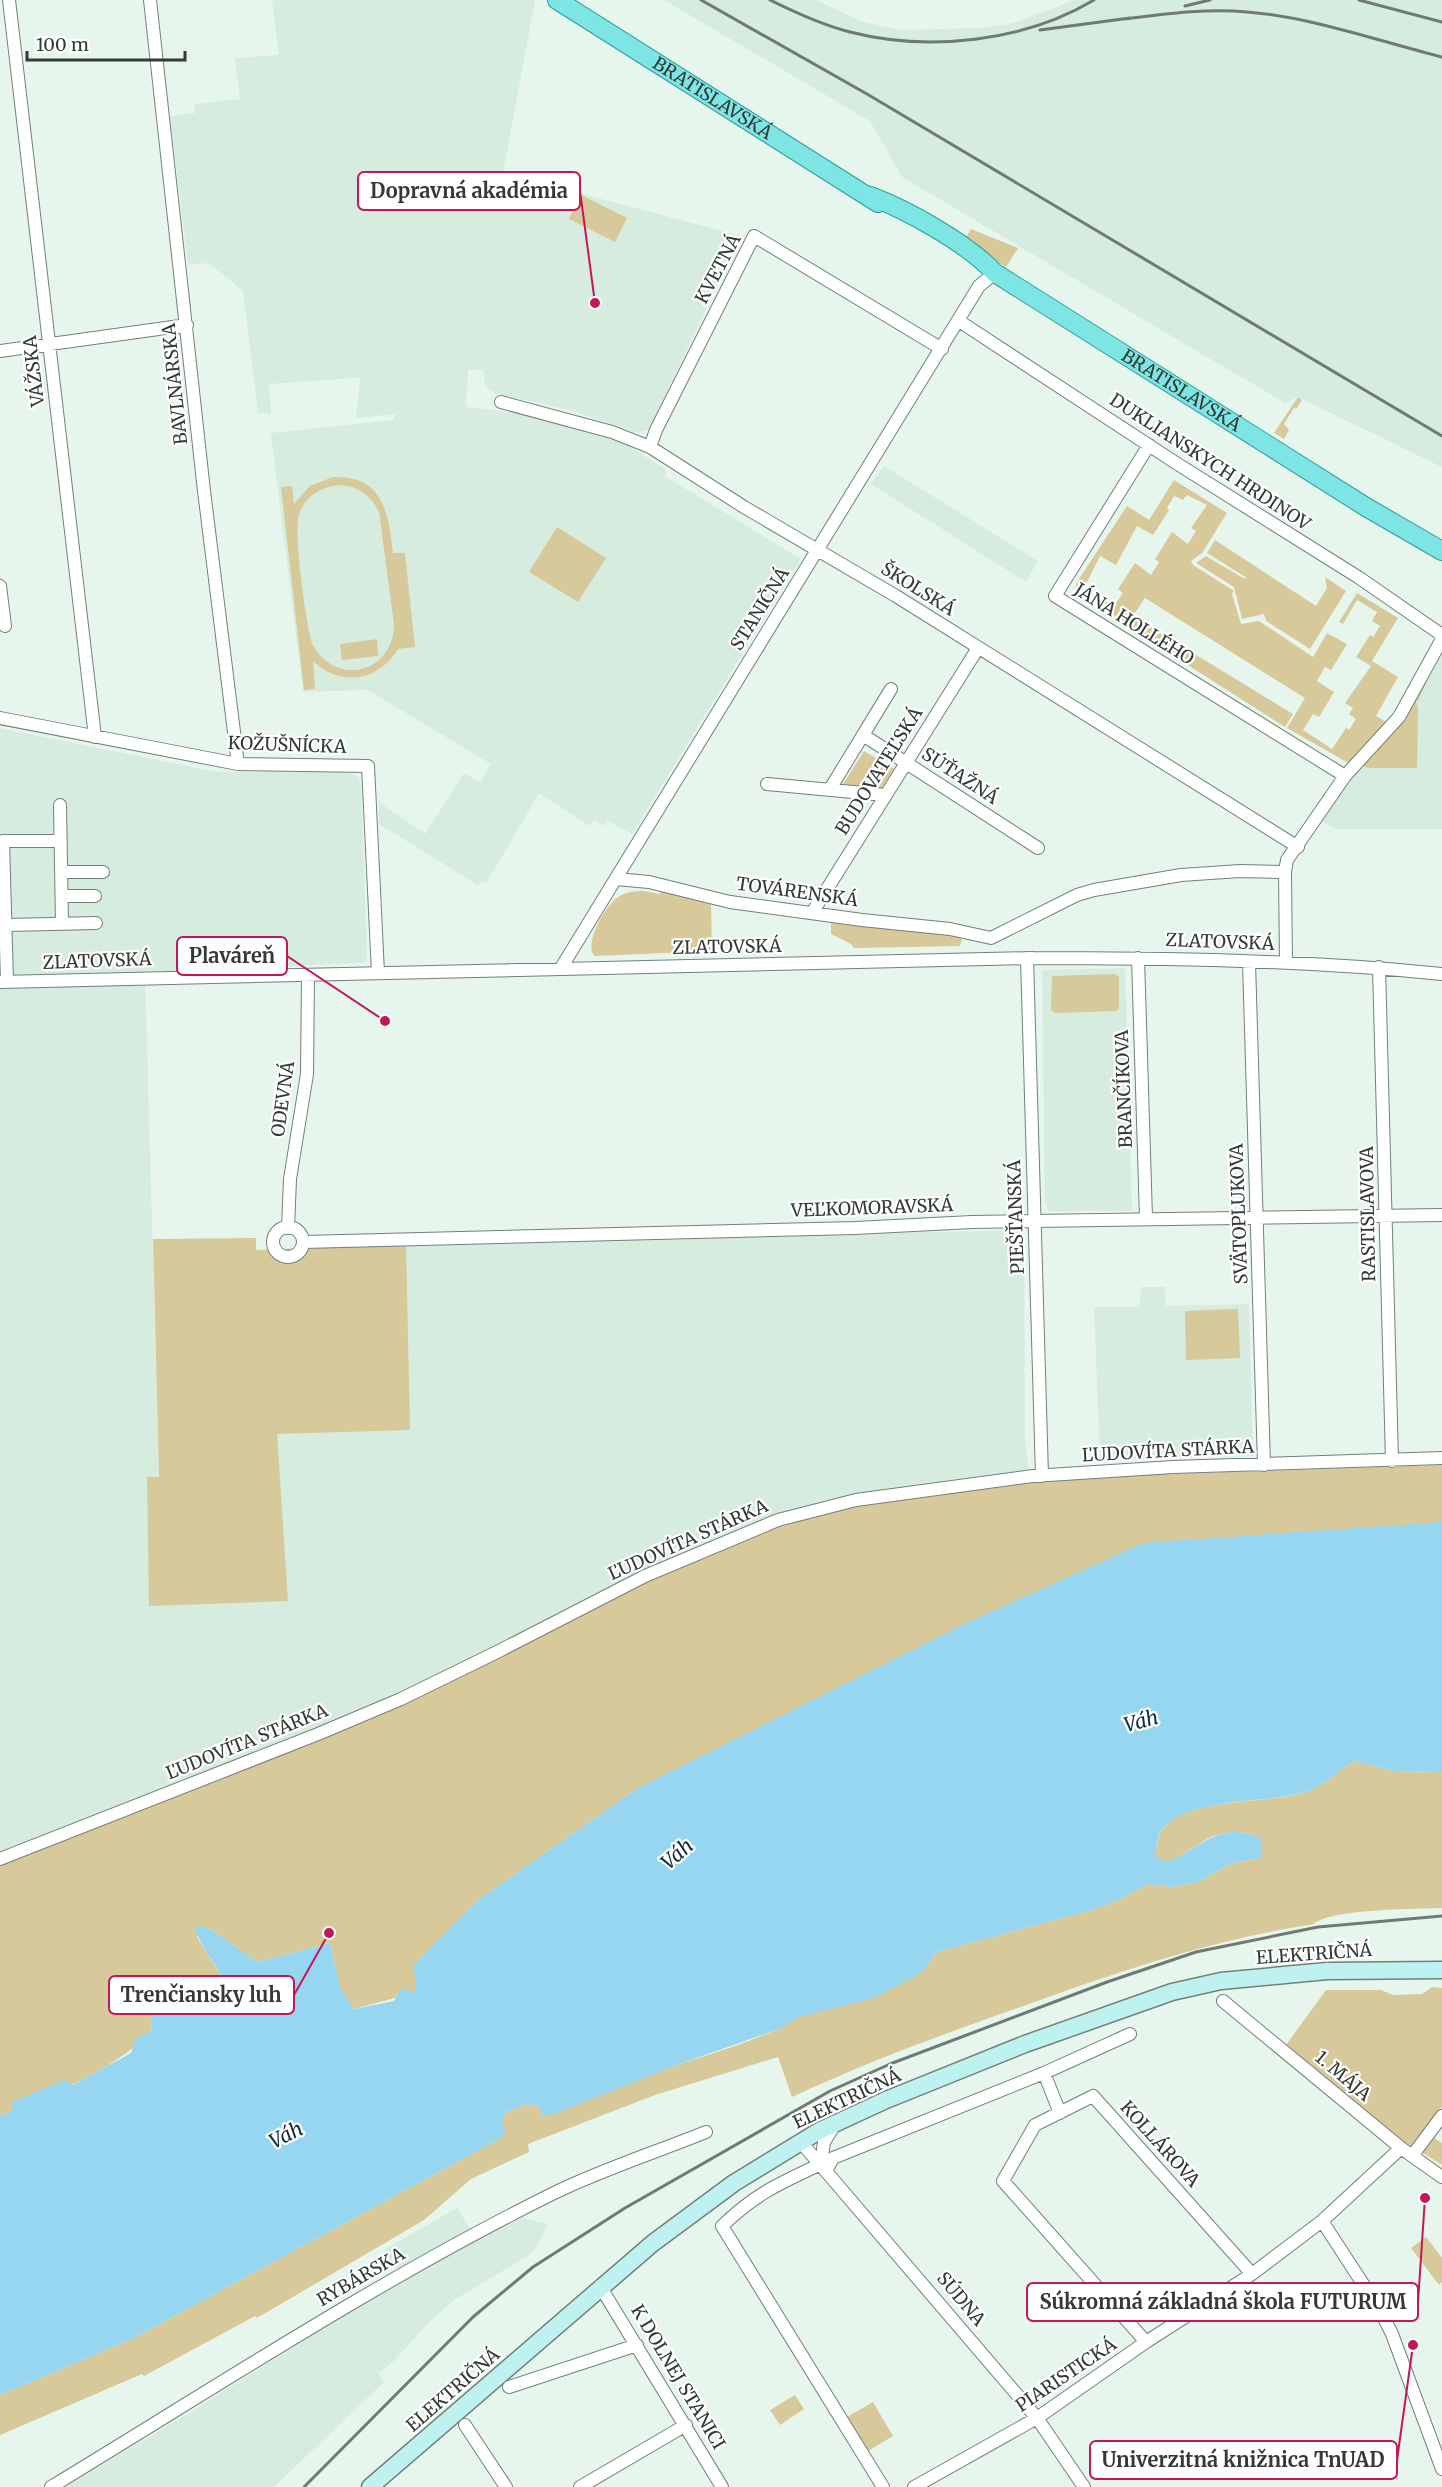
<svg xmlns="http://www.w3.org/2000/svg" width="1442" height="2487" viewBox="0 0 1442 2487" font-family="Merriweather,serif">
<rect width="100%" height="100%" fill="#e7f6ed"/>
<path fill="#d5ecde" d="M 272,0 L 535,0 L 503,173 L 741,236 L 650,427 L 645,431 L 634,432 L 573,411 L 495,393 L 485,386 L 484,371 L 468,369 L 466,407 L 525,414 L 626,444 L 665,469 L 666,477 L 801,559 L 632,834 L 607,820 L 603,826 L 594,820 L 590,826 L 539,793 L 486,884 L 481,881 L 478,885 L 379,824 L 379,799 L 383,805 L 425,834 L 464,773 L 480,782 L 491,764 L 368,690 L 303,692 L 271,433 L 394,420 L 395,414 L 356,418 L 360,378 L 353,378 L 269,384 L 271,414 L 258,413 L 243,291 L 209,263 L 188,265 L 170,116 L 195,113 L 194,104 L 240,99 L 235,58 L 279,55 Z
M 664,0 L 817,0 L 860,21 L 899,30 L 984,28 L 1014,23 L 1074,0 L 1442,0 L 1442,467 L 1298,397 L 1285,403 L 902,177 L 870,121 Z
M 884,466 L 1038,561 L 1026,582 L 871,484 Z
M 1442,645 L 1442,829 L 1336,829 L 1321,821 L 1358,765 L 1393,732 Z
M 0,728 L 216,772 L 344,771 L 357,776 L 361,784 L 367,958 L 363,963 L 145,972 L 159,1477 L 147,1478 L 150,1606 L 277,1434 L 406,1243 L 1024,1230 L 1025,1443 L 1031,1484 L 987,1486 L 0,1863 Z
M 1125,968 L 1132,1211 L 1049,1211 L 1045,1203 L 1042,970 Z
M 1141,1287 L 1165,1287 L 1166,1306 L 1249,1304 L 1253,1456 L 1100,1459 L 1094,1307 L 1140,1307 Z
M 457,2208 L 473,2233 L 400,2275 L 384,2250 Z
M 522,2218 L 548,2224 L 538,2245 L 529,2255 L 454,2300 L 430,2321 L 393,2362 L 378,2373 L 384,2382 L 274,2487 L 65,2487 L 181,2418 L 343,2316 L 454,2251 Z"/>
<path fill="#d7c99a" fill-rule="evenodd" d="M 581,195 L 627,218 L 615,242 L 569,219 Z
M 971,229 L 1018,248 L 1006,267 L 964,240 Z
M 1298,397 L 1302,400 L 1296,409 L 1294,408 L 1284,424 L 1289,430 L 1284,439 L 1274,433 Z
M 333,477 C 384,475 388,513 393,553 L 405,553 L 415,647 L 398,649 C 378,682 340,687 313,661 L 315,689 L 304,690 L 281,487 L 292,486 L 294,504 L 310,486 ZM 339,485 C 358,486 371,495 379,512 L 394,624 C 394,673 336,688 312,644 C 306,623 293,532 299,514 C 305,496 321,487 339,485 Z
M 1174,480 L 1227,513 L 1202,553 L 1191,561 L 1193,565 L 1234,591 L 1232,594 L 1241,624 L 1259,621 L 1313,657 L 1327,633 L 1347,644 L 1331,670 L 1325,667 L 1317,681 L 1334,692 L 1319,717 L 1313,714 L 1303,730 L 1332,749 L 1346,728 L 1349,730 L 1356,719 L 1349,714 L 1353,708 L 1345,703 L 1371,666 L 1356,657 L 1370,635 L 1373,637 L 1380,626 L 1372,621 L 1377,612 L 1357,600 L 1343,624 L 1339,622 L 1357,593 L 1398,618 L 1372,661 L 1398,677 L 1376,716 L 1388,723 L 1350,764 L 1287,728 L 1305,698 L 1145,598 L 1126,626 L 1108,615 L 1123,593 L 1118,589 L 1135,563 L 1151,575 L 1159,562 L 1155,559 L 1172,532 L 1188,544 L 1196,531 L 1191,528 L 1207,505 L 1187,495 L 1183,500 L 1174,496 L 1167,508 L 1169,510 L 1153,535 L 1137,526 L 1116,565 L 1100,556 L 1082,592 L 1094,600 L 1097,596 L 1112,605 L 1108,612 L 1075,591 L 1077,582 L 1127,506 L 1149,520 Z
M 557,527 L 606,558 L 578,602 L 529,572 Z
M 1215,540 L 1316,606 L 1327,588 L 1325,577 L 1346,591 L 1310,649 L 1266,621 L 1264,614 L 1242,619 L 1234,587 L 1196,563 L 1206,556 L 1243,578 L 1247,578 L 1207,553 Z
M 1134,617 L 1293,714 L 1285,727 L 1128,627 Z
M 377,639 L 378,656 L 342,660 L 340,644 Z
M 1442,648 L 1418,701 L 1416,701 L 1418,709 L 1417,768 L 1369,768 L 1358,765 L 1393,732 L 1414,697 L 1416,700 Z
M 864,751 L 894,769 L 881,789 L 843,784 Z
M 644,891 L 659,894 L 662,891 L 711,902 L 712,951 L 594,956 C 584,942 605,907 617,898 C 624,892 634,891 644,891 Z
M 831,920 L 955,934 L 962,939 L 960,946 L 854,948 L 851,944 L 831,934 Z
M 1115,974 L 1119,977 L 1119,1008 L 1117,1011 L 1055,1013 L 1051,1010 L 1052,976 Z
M 256,1238 L 256,1250 L 406,1243 L 410,1430 L 277,1434 L 288,1601 L 149,1606 L 147,1477 L 159,1477 L 153,1239 Z
M 1238,1309 L 1240,1358 L 1186,1360 L 1185,1311 Z
M 1442,1465 L 1442,1522 L 638,1788 L 478,1900 L 414,1965 L 417,1992 L 354,2009 L 340,1989 L 330,1943 L 258,1962 L 207,1927 L 197,1937 L 226,1984 L 225,1996 L 206,1983 L 186,1988 L 157,2006 L 134,1994 L 151,2018 L 152,2031 C 110,2073 54,2093 0,2116 L 0,1863 L 270,1759 L 732,1542 L 839,1509 L 923,1494 L 1104,1476 Z
M 1353,1761 L 1395,1771 L 1442,1772 L 1442,1908 C 1416,1909 1329,1909 1314,1924 C 1212,1940 1126,1969 1029,2004 C 949,2032 869,2061 792,2097 L 778,2057 L 655,2095 L 528,2144 L 529,2152 L 471,2179 L 424,2220 L 257,2318 L 255,2316 L 144,2376 L 142,2374 L 0,2435 L 0,2395 L 134,2338 L 501,2138 L 504,2132 L 502,2121 L 506,2112 L 527,2104 L 539,2107 L 542,2111 L 541,2117 L 674,2066 L 738,2045 L 779,2029 L 799,2017 L 921,1973 L 937,1952 L 1088,1911 L 1117,1901 L 1147,1884 L 1172,1887 L 1198,1882 L 1232,1863 L 1262,1858 L 1251,1834 C 1207,1826 1203,1848 1167,1862 L 1155,1857 C 1157,1849 1157,1837 1162,1830 C 1188,1795 1270,1806 1311,1790 C 1325,1784 1340,1770 1353,1761 Z
M 1432,1987 L 1442,1988 L 1442,2107 L 1411,2148 L 1286,2045 L 1326,1990 L 1381,1990 L 1393,1995 L 1422,1994 Z
M 1433,2137 L 1442,2143 L 1442,2165 L 1423,2153 Z
M 1426,2237 L 1442,2258 L 1442,2282 L 1439,2285 L 1411,2248 Z
M 795,2395 L 804,2409 L 780,2425 L 770,2410 Z
M 873,2402 L 893,2436 L 868,2451 L 847,2417 Z"/>
<path fill="#96d6f0" d="M 1442,1522 L 1442,1772 L 1395,1771 L 1353,1761 C 1340,1770 1325,1784 1311,1790 C 1271,1805 1187,1795 1161,1831 C 1157,1837 1156,1850 1156,1857 L 1167,1862 C 1205,1847 1218,1819 1262,1839 L 1262,1858 L 1232,1863 L 1198,1882 L 1172,1887 L 1147,1884 L 1117,1901 L 1088,1911 L 937,1952 L 921,1973 L 874,1998 L 799,2017 L 779,2029 L 674,2066 L 554,2114 L 541,2117 L 542,2111 L 539,2107 L 527,2104 L 506,2112 L 502,2121 L 505,2132 L 501,2138 L 134,2338 L 0,2395 L 0,2116 L 13,2110 L 12,2102 L 64,2080 L 73,2085 L 131,2053 L 135,2039 L 152,2031 L 151,2018 L 134,1994 L 144,1990 L 157,2006 L 186,1988 L 206,1983 L 225,1996 C 227,1970 199,1951 195,1926 L 207,1927 L 258,1962 L 330,1943 L 340,1988 L 354,2009 L 394,2001 L 401,1989 L 416,1992 L 414,1965 L 478,1900 L 638,1788 L 962,1625 L 1143,1543 Z"/>
<g fill="none" stroke-linecap="round" stroke-linejoin="round">
<g stroke="#738079" stroke-width="14">
<path id="street" d="M 9,0 L 95,737
M 150,0 L 204,491 L 238,764
M 959,321 L 1176,463 L 1358,577 L 1442,635
M 0,351 L 187,325
M 501,402 L 612,432 L 650,447 L 744,507 L 896,596 L 1298,847
M 1149,445 L 1055,596 L 1345,776
M 650,447 L 656,430 L 754,236 L 942,349
M 0,586 L 5,626
M 0,718 L 238,764 L 368,766 L 378,973
M 863,735 L 1038,848
M 767,784 L 885,795
M 830,789 L 891,689
M 60,805 L 62,924
M 61,872 L 103,872
M 616,879 L 649,882 L 730,902 L 862,920 L 950,929 L 991,938 L 1077,895 L 1094,890 L 1181,875 L 1240,871 L 1285,872
M 62,896 L 95,896
M 812,913 L 978,648
M 6,925 L 96,923
M 1027,958 L 1042,1476
M 1027,958 C 1166,958 1304,960 1442,974
M 1138,958 L 1146,1218
M 1249,962 L 1264,1465
M 1286,963 L 1285,872 L 1287,860 L 1345,776 L 1399,717 L 1442,639
M 1379,967 L 1392,1461
M 561,968 L 979,286 L 995,273
M 0,982 L 1033,958
M 7,982 L 3,841 L 61,841
M273 1242a15 15 0 1 1 30 0a15 15 0 1 1-30 0Z
M 288,1228 L 290,1179 L 307,1074 L 308,975
M 303,1242 L 855,1228 L 972,1222 L 1442,1215
M 0,1859 L 318,1734 L 401,1699 L 499,1651 L 645,1576 L 778,1520 L 856,1500 L 1033,1476 L 1173,1467 L 1442,1458
M 1223,2001 L 1401,2148 L 1442,2177
M 1044,2073 L 1060,2113
M 800,2141 L 1037,2418 L 1084,2487
M 1412,2156 L 1442,2116
M 821,2164 C 780,2183 755,2194 722,2226 L 883,2487
M 821,2164 L 824,2142 L 835,2124
M 826,2171 L 833,2158 L 1044,2073 L 1130,2034
M 1322,2221 L 1380,2310 L 1392,2334 L 1442,2469
M 600,2286 L 722,2487
M 1146,2342 L 1003,2181 L 1035,2125 L 1093,2096 L 1252,2274
M 509,2387 L 637,2345
M 465,2425 L 506,2487
M 51,2487 C 216,2387 377,2281 550,2195 C 600,2170 654,2153 706,2132
M 580,2487 L 686,2425
M 914,2487 L 1037,2418 L 1146,2342 L 1252,2274 L 1322,2221 L 1401,2148"/>
</g>
<g stroke="#738079" stroke-width="19">
<path id="secondary" d="M 370,2487 L 653,2243 L 734,2183 L 819,2131 L 886,2100 L 1025,2044 L 1172,1992 L 1221,1981 L 1327,1971 L 1442,1970"/>
</g>
<g stroke="#2b9d9a" stroke-width="20">
<g id="primary">
<path id="s1" d="M 557,0 L 878,203"/>
<path id="s2" d="M 870,196 C 908,210 968,244 995,273 L 1366,507 L 1442,551"/>
</g>
</g>
<use href="#street" stroke="#fff" stroke-width="12"/>
<use href="#secondary" stroke="#bef2f1" stroke-width="16"/>
<use href="#primary" stroke="#7de5e3" stroke-width="18"/>
<path stroke="#707973" stroke-width="3" d="M 701,0 L 867,94 L 1442,436
M 770,0 C 796,13 822,25 850,32 C 928,52 1024,42 1094,0
M 1359,0 L 1442,22
M 1185,6 L 1210,0
M 1124,19 C 1165,14 1205,8 1247,12 C 1312,17 1378,41 1442,57
M 1040,30 L 1130,18
M 304,2487 L 473,2317 L 533,2267 L 625,2208 L 830,2091 L 890,2064 L 1107,1982 L 1196,1952 L 1318,1927 L 1442,1916"/>
</g>
<g text-anchor="middle" stroke-width="4.5" stroke-linejoin="round" paint-order="stroke">
<g font-size="18" fill="#333935" stroke="#fff">
<text dy="6" stroke="none"><textPath href="#s1" startOffset="184">BRATISLAVSKÁ</textPath></text>
<text transform="translate(718 269) rotate(-62)" y="6">KVETNÁ</text>
<text transform="translate(34 371) rotate(-97)" y="6">VÁŽSKA</text>
<text transform="translate(175 384) rotate(-96)" y="6">BAVLNÁRSKA</text>
<text dy="6" stroke="none"><textPath href="#s2" startOffset="368">BRATISLAVSKÁ</textPath></text>
<text transform="translate(1210 462) rotate(33)" y="6">DUKLIANSKYCH HRDINOV</text>
<text transform="translate(918 589) rotate(32)" y="6">ŠKOLSKÁ</text>
<text transform="translate(760 609) rotate(-58)" y="6">STANIČNÁ</text>
<text transform="translate(1134 624) rotate(32)" y="6">JÁNA HOLLÉHO</text>
<text transform="translate(287 745) rotate(2)" y="6">KOŽUŠNÍCKA</text>
<text transform="translate(879 771) rotate(-58)" y="6">BUDOVATEĽSKÁ</text>
<text transform="translate(960 776) rotate(33)" y="6">SÚŤAŽNÁ</text>
<text transform="translate(797 892) rotate(8)" y="6">TOVÁRENSKÁ</text>
<text transform="translate(1220 942) rotate(2)" y="6">ZLATOVSKÁ</text>
<text transform="translate(727 947) rotate(-1)" y="6">ZLATOVSKÁ</text>
<text transform="translate(97 961) rotate(-2)" y="6">ZLATOVSKÁ</text>
<text transform="translate(1124 1089) rotate(-92)" y="6">BRANČÍKOVA</text>
<text transform="translate(283 1099) rotate(-82)" y="6">ODEVNÁ</text>
<text transform="translate(872 1208) rotate(-2)" y="6">VEĽKOMORAVSKÁ</text>
<text transform="translate(1239 1214) rotate(-92)" y="6">SVÄTOPLUKOVA</text>
<text transform="translate(1368 1214) rotate(-91)" y="6">RASTISLAVOVA</text>
<text transform="translate(1016 1217) rotate(-92)" y="6">PIEŠŤANSKÁ</text>
<text transform="translate(1168 1451) rotate(-3)" y="6">ĽUDOVÍTA STÁRKA</text>
<text transform="translate(688 1540) rotate(-24)" y="6">ĽUDOVÍTA STÁRKA</text>
<text transform="translate(247 1742) rotate(-22)" y="6">ĽUDOVÍTA STÁRKA</text>
<text transform="translate(1314 1954) rotate(-4)" y="6">ELEKTRIČNÁ</text>
<text transform="translate(1343 2076) rotate(40)" y="6">1. MÁJA</text>
<text transform="translate(847 2099) rotate(-25)" y="6">ELEKTRIČNÁ</text>
<text transform="translate(1160 2144) rotate(48)" y="6">KOLLÁROVA</text>
<text transform="translate(361 2277) rotate(-30)" y="6">RYBÁRSKA</text>
<text transform="translate(961 2299) rotate(50)" y="6">SÚDNA</text>
<text transform="translate(1066 2375) rotate(-34)" y="6">PIARISTICKÁ</text>
<text transform="translate(678 2377) rotate(59)" y="6">K DOLNEJ STANICI</text>
<text transform="translate(453 2390) rotate(-41)" y="6">ELEKTRIČNÁ</text>
</g>
<g font-size="20" font-style="italic" fill="#0f2d39" stroke="#fff">
<text transform="translate(1141 1721) rotate(-15)" y="7">Váh</text>
<text transform="translate(677 1854) rotate(-41)" y="7">Váh</text>
<text transform="translate(286 2135) rotate(-27)" y="7">Váh</text>
</g>
</g>
<path fill="none" stroke="#c2185b" stroke-width="2" d="M595 303L580 191M385 1021L287 956M329 1933L294 1995M1425 2198L1418 2302M1413 2345L1397 2460"/>
<g fill="#c2185b" stroke="#fff" stroke-width="2">
<circle cx="595" cy="303" r="6"/>
<circle cx="385" cy="1021" r="6"/>
<circle cx="329" cy="1933" r="6"/>
<circle cx="1425" cy="2198" r="6"/>
<circle cx="1413" cy="2345" r="6"/>
</g>
<g fill="#fff" stroke="#c2185b" stroke-width="2">
<rect x="358" y="172" width="222" height="38" rx="6"/>
<rect x="177" y="937" width="110" height="38" rx="6"/>
<rect x="109" y="1976" width="185" height="38" rx="6"/>
<rect x="1027" y="2283" width="391" height="38" rx="6"/>
<rect x="1090" y="2441" width="307" height="38" rx="6"/>
</g>
<g font-size="20" text-anchor="middle" font-weight="bold" fill="#333935">
<text x="469" y="198">Dopravná akadémia</text>
<text x="232" y="963">Plaváreň</text>
<text x="201" y="2002">Trenčiansky luh</text>
<text x="1223" y="2309">Súkromná základná škola FUTURUM</text>
<text x="1243" y="2467">Univerzitná knižnica TnUAD</text>
</g>
<path d="M27 51v9h158v-9" fill="none" stroke="#333935" stroke-width="3"/>
<text x="36" y="51" font-size="18" fill="#333935" stroke="#ffffff" stroke-width="4.5" paint-order="stroke">100 m</text>
</svg>
